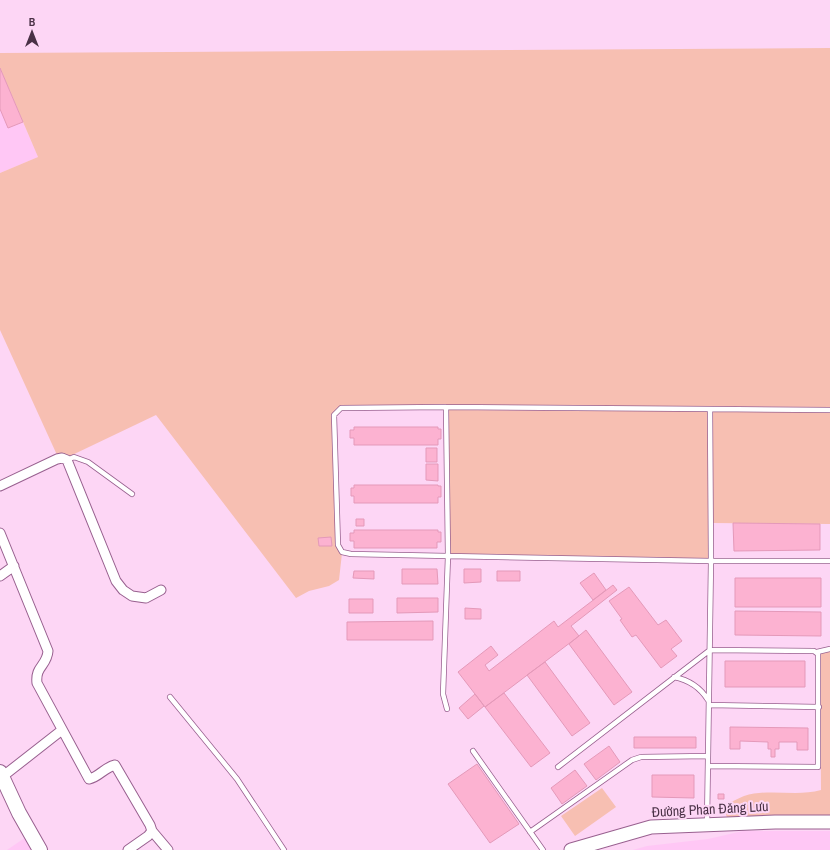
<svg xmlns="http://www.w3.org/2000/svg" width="830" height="850" viewBox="0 0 830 850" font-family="'Archivo Narrow',sans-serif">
<rect width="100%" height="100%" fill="#fdd6f5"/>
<path fill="#ffc7f5" d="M 0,68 L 38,157 L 0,173 Z
M 743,831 L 830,831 L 830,850 L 633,850 L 647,846 L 708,839 Z
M 26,837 L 34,850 L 7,850 Z"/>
<path fill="#f7bfb2" d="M 830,48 L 830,407 L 341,406 L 336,409 L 332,415 L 336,545 L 342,553 L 339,580 L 329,586 L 309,591 L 296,598 L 156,415 L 68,457 L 57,455 L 0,330 L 0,173 L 38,157 L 0,68 L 0,53 Z
M 448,410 L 708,411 L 709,559 L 450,554 Z
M 712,411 L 830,412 L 830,524 L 713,523 Z
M 830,651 L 830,821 L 729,821 L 726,815 L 727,804 C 733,801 739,798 744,796 C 769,788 796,797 821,790 L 820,653 Z
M 602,788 L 616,807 L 575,836 L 561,816 Z"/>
<path fill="#fcb2d1" stroke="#e499b9" d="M 0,68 L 23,122 L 8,128 L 0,109 Z
M 354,427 L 438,427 L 438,429 L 441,429 L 441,439 L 438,439 L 438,445 L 354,445 L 354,438 L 350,438 L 350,430 L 354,430 Z
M 426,448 L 437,448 L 437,462 L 426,462 Z
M 426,464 L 438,464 L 438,481 L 426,480 Z
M 354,485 L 438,485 L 438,486 L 441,486 L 441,497 L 438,497 L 438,503 L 354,503 L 354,496 L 351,496 L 351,488 L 354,488 Z
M 356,519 L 364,519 L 364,526 L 356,526 Z
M 733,523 L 820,524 L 820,550 L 734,551 Z
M 354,530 L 438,530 L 438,532 L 441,532 L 441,542 L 437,542 L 437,548 L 354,548 L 354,541 L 350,541 L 350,533 L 354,533 Z
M 331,537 L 332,546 L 319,546 L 318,538 Z
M 402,569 L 437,569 L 438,584 L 402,584 Z
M 464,569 L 481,569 L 481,582 L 464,583 Z
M 354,571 L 374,571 L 374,579 L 353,578 Z
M 497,571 L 520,571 L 520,581 L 497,581 Z
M 594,573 L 606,590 L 593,600 L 580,583 Z
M 735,578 L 821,578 L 821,607 L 735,607 Z
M 613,585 L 617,590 L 571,626 L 579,636 L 485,707 L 458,672 L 491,646 L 498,655 L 485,665 L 489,671 L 554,621 L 558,627 Z
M 629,587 L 658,625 L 666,620 L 682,641 L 671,649 L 677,656 L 661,668 L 636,635 L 632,637 L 620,620 L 622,619 L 609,601 Z
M 397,598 L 438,598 L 438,612 L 397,613 Z
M 349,599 L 373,599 L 373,613 L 349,613 Z
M 465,608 L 481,609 L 481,619 L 465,619 Z
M 735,611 L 821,612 L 821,636 L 735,635 Z
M 433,621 L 433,640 L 347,640 L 347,622 Z
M 586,630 L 632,692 L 614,705 L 569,644 Z
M 725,661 L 805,661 L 805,687 L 725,687 Z
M 545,662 L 590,723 L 572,736 L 527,675 Z
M 504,693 L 550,753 L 531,767 L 485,707 Z
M 475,694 L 484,706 L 468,719 L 459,708 Z
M 730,727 L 808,728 L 808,750 L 797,750 L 797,742 L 779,742 L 779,749 L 775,749 L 775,757 L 771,757 L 771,749 L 768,749 L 768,742 L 740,741 L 740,749 L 730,749 Z
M 634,737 L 696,737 L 696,748 L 634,748 Z
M 609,746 L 620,762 L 596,780 L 584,764 Z
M 477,764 L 519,824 L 490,843 L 448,784 Z
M 575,770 L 587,786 L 562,804 L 551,788 Z
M 652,775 L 694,775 L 694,798 L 652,797 Z
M 718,794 L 724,794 L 724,799 L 718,799 Z"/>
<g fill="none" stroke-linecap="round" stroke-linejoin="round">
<g stroke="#98608f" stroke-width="6">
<path id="lane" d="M 446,407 L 341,408 L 334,415 L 338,545 L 342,552 L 351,554 L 448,556 L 443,694 L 447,709
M 710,409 L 446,407 L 448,556 L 711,561 L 830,561
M 67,460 L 74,457 L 88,462 L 132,494
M 817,652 L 830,649
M 674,677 C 689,680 700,687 708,700
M 170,697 L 237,779 L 284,850
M 709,705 L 819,707
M 473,751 L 543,850
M 558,767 L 710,650 L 814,651 L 818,654 L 818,767 L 708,766
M 707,824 L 711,561 L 710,409 L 830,410
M 530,832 L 632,760 L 641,757 L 708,756"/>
</g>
<g stroke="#98608f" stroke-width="11">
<path id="street" d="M 0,486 L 57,459 L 62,458 L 67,460 L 116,581 L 123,590 L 132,596 L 146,598 L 161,590
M 0,533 L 48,651 C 47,666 35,666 37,683 L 89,779 C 99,777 105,767 115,765 L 150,825 L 152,831 L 148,836 L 128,850
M 0,576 L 14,566
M 2,777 L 62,730
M 152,831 L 168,850"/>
</g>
<g stroke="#98608f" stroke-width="15">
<path id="secondary" d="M 571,850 L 651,827 L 775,822 L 830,822"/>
</g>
<g stroke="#98608f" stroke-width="16">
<path id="primary" d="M 0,772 L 19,813 L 40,850"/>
</g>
<use href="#lane" stroke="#fff" stroke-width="4.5"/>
<use href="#street" stroke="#fff" stroke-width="9"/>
<use href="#secondary" stroke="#fff" stroke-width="13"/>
<use href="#primary" stroke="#fff" stroke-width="14"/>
</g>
<g text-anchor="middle" stroke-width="4" stroke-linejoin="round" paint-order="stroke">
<g font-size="14" fill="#4a3146" stroke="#fdd6f5">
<text transform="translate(710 809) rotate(-3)" y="5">Đường Phan Đăng Lưu</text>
</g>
</g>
<g transform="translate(32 32)" stroke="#fdd6f5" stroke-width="3" paint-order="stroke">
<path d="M0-3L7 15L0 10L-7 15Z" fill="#4a3146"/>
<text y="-6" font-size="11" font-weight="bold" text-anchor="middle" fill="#4a3146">B</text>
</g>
</svg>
